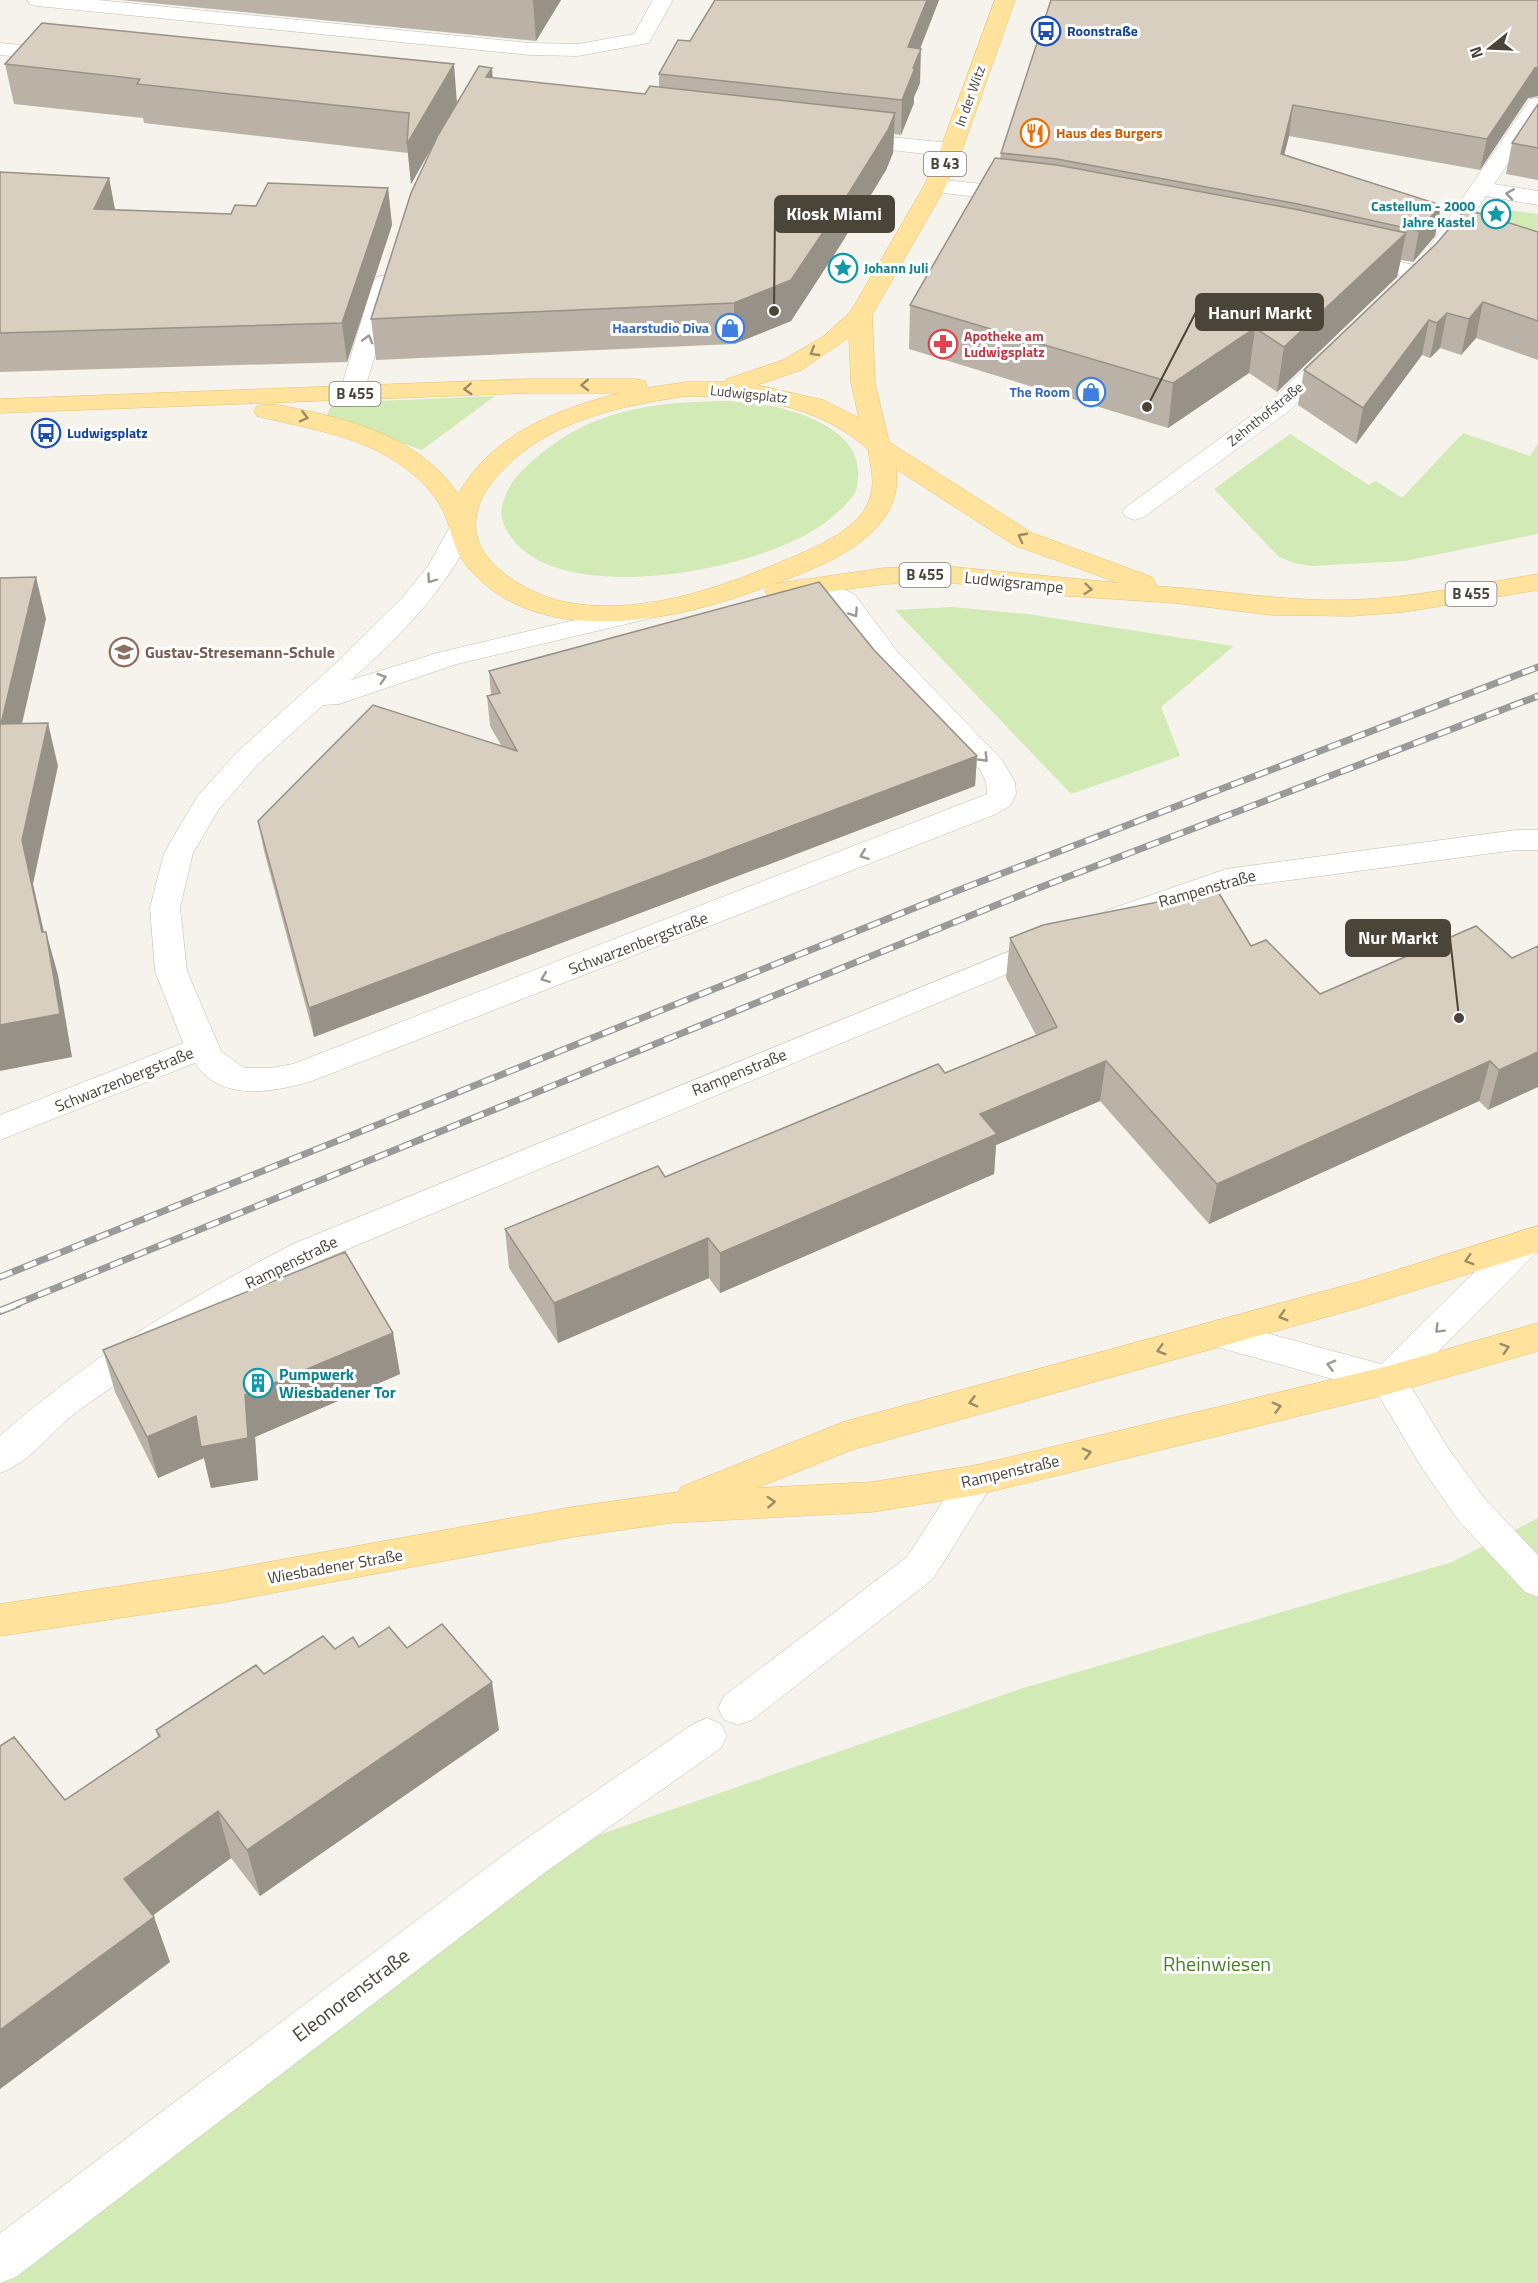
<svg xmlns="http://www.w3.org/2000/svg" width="1538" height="2283" viewBox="0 0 1538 2283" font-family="'Titillium Web',sans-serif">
<rect width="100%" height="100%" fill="#f6f3ec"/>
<path fill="#d2eab5" d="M 1505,210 L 1538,214 L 1538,236 L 1496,224 Z
M 495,396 L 422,450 L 326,417 L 332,403 Z
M 731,401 C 746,403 762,404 776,407 C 811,415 862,435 858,477 C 857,480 858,487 856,490 C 853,499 839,511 832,517 C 775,570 538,618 503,522 C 497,507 509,484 520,473 C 582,410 646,402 731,401 Z
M 1463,433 L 1530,456 L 1538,443 L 1538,534 L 1405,561 L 1311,566 L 1294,563 L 1279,557 L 1214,489 L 1290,434 L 1369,485 L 1376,481 L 1402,498 Z
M 952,607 L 1027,614 L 1234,646 L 1161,707 L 1180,756 L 1071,794 L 895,610 Z
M 1538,1518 L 1538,2283 L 0,2283 L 0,2261 L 532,1858 L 1020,1689 L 1452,1562 Z"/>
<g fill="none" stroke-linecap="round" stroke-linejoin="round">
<g stroke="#c2bbae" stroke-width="1">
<path id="minor" d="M 27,0 L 98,0 L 530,43 L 578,44 L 634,34 L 653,0 L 673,0 L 649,43 L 578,56 L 530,55 L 37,6 L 30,4 Z
M 0,43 L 64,49 L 71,51 L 74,55 L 71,59 L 64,61 L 0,55 Z
M 1538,98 L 1538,120 L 1494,184 L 1538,191 L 1538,205 L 1486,196 L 1449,251 L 1433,251 L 1430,246 L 1530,99 Z
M 849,133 L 951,143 L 959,145 L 962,150 L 959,155 L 951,157 L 841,144 L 838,139 L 841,134 Z
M 935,179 L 1020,188 L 1028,190 L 1031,195 L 1028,200 L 1020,202 L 927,191 L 924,186 L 927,181 Z
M 1356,252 L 1427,268 L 1431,273 L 1427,278 L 1419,280 L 1348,264 L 1345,259 L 1348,254 Z
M 385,275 L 393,277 L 397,282 L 363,395 L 360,400 L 351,402 L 342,400 L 339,395 L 373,282 L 377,277 Z
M 1333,348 L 1342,350 L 1345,355 L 1289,411 L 1144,517 L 1135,520 L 1126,517 L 1122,512 L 1126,507 L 1271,401 L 1324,350 Z
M 461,521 L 470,523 L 474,529 C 448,589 399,637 351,680 L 437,653 L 650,602 L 660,604 L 663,610 L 660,616 L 457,664 L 339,704 L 323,705 L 257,765 L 219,809 L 193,853 L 180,908 L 187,971 L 221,1051 L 244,1068 L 271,1068 L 293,1064 L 987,794 L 986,782 L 981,771 L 877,663 L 837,607 L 824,600 L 795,593 L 791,587 L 795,581 L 804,579 L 842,588 L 855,595 L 897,651 L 1002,760 L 1015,782 L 1016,794 L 1010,806 L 994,815 L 312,1081 C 274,1092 221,1103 195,1063 L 0,1140 L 0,1115 L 183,1043 L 155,971 L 150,908 L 164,853 L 197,797 L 237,752 L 334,665 L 403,597 L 428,566 L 452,523 Z
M 1516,830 L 1538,830 L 1538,850 L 1516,850 L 1231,888 L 1116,928 L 1105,925 L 1101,918 L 1105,911 L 1226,869 Z
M 1049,935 L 1060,938 L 1064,945 L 1060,952 L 319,1261 C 234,1306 160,1353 82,1408 C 54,1427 32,1462 0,1473 L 0,1436 C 89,1357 190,1297 295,1243 Z
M 1525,1230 L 1537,1234 L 1537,1252 L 1408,1382 L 1448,1448 L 1485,1499 L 1538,1555 L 1538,1597 L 1525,1592 L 1459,1521 L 1422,1468 L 1376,1391 L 1206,1344 L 1200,1334 L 1206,1324 L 1218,1320 L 1381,1364 L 1513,1234 Z
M 977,1465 L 990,1469 L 995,1480 L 933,1579 L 752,1720 L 738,1725 L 724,1720 L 718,1708 L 724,1696 L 907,1557 L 964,1469 Z
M 707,1718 L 721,1724 L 727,1736 L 721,1748 L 547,1871 L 16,2277 L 0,2283 L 0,2233 L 517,1845 L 693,1724 Z"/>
</g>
<g stroke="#e6c16a" stroke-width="1">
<path id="major" d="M 995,0 L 1015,0 L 962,150 L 946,186 L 872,315 L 875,383 L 889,442 L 1032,533 L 1152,577 L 1156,583 L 1155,586 C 1221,590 1285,602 1351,600 C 1414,598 1476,584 1538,574 L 1538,590 L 1404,612 L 1352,616 L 1271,615 L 1175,603 L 1068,596 L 944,582 L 884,584 L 778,599 L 769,597 L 765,591 L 768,586 C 680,620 544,651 471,571 C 458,557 454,544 449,526 C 444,507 429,487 413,474 C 367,436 313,430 257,416 L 254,411 L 257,406 C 272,402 288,407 303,410 C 361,422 423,442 458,494 C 494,433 555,410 620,393 L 527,393 L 0,413 L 0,399 L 527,379 L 636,379 L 645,381 L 647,388 L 686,382 L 725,382 L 727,379 L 783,360 L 824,336 L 851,311 L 924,186 L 940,150 ZM 849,338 L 851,383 L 859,418 L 823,400 L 757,385 L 801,370 ZM 686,396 C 753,397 815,403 868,449 C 870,464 875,480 871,494 C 864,528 816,547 788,559 C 718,589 636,618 560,601 C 532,594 496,574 482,549 C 471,530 475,507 487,489 C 533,424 612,407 686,396 ZM 896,469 L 1014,545 L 1119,583 L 944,566 L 884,568 L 774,584 C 825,565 905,535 896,469 Z
M 1538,1226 L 1538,1252 L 1358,1308 L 851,1450 L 757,1488 L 872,1482 L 977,1465 L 1388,1366 L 1538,1323 L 1538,1351 L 1388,1394 L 977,1495 L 872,1512 L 670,1523 L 572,1537 L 219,1603 L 0,1636 L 0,1604 L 219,1571 L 572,1507 L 678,1492 L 681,1487 L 843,1422 L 1358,1282 Z"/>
</g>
<use href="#minor" fill="#fff" fill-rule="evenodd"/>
<use href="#major" fill="#ffe39c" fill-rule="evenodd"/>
<g stroke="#9a9a9a" stroke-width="7">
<path id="rail-far1" d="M 0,1277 L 959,890 L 1538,667
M 14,1305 L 1036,889 L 1538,696"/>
</g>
<g stroke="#9a9a9a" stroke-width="8">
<path id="rail" d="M 0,1311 L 18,1304"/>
</g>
<use href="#rail-far1" stroke="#fff" stroke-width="4.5" stroke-dasharray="13" stroke-linecap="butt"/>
<use href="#rail" stroke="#fff" stroke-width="5" stroke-dasharray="16" stroke-linecap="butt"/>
</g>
<path fill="#bab2a6" d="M 121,0 L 561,0 L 536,41 Z
M 715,0 L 939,0 L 920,49 L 920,83 L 914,97 L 914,103 L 901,135 L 894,134 L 893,153 L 886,170 L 841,244 L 791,321 L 734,344 L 376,360 L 371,319 L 436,140 L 411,184 L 408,153 L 144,123 L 143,118 L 14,104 L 5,64 L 457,103 L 492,78 L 645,94 L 659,87 L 659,74 L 690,41 Z
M 1538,0 L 1538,96 L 1528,98 L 1480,170 L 1289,136 L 1284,154 L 1441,205 L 1435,236 L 1413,262 L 1401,260 L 1397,277 L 1277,392 L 1249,373 L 1168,428 L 909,349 L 910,305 L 1000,159 L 1001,153 Z
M 1538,104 L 1538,180 L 1506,174 L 1512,143 Z
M 0,172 L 109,178 L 115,210 L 231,214 L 256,206 L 388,188 L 392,225 L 347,362 L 0,372 Z
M 1538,232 L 1538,360 L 1476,338 L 1461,355 L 1440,348 L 1430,358 L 1422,355 L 1356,444 L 1298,405 L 1304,370 Z
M 874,650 L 977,756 L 975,786 L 314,1037 L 264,851 L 258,821 L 501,745 L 490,726 L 487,696 L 491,695 L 489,671 Z
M 1010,938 L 1251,946 L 1320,994 L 1512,958 L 1538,946 L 1488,1110 L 1479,1101 L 1209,1224 L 1100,1101 L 996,1145 L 994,1174 L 720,1293 L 709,1278 L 558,1343 L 509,1268 L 505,1229 L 665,1177 L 945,1073 L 1036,1035 L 1006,978 Z
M 393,1333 L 400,1374 L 255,1437 L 258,1480 L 211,1488 L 204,1458 L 158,1478 L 115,1392 L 103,1350 Z
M 359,1647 L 407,1648 L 499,1730 L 260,1896 L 231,1858 L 153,1915 L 170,1962 L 0,2089 L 0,1746 L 65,1800 L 158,1738 L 156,1730 L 264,1674 L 335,1649 Z"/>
<path fill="#979187" d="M 533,0 L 561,0 L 536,41 Z
M 927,0 L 939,0 L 907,82 L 908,47 Z
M 921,49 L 920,83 L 914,97 L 914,103 L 901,135 L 902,100 L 913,68 Z
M 454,64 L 457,103 L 411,184 L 407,144 Z
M 1538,67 L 1538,96 L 1528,98 L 1480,170 L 1487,139 L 1535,68 Z
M 492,68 L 495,107 L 486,77 Z
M 1293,105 L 1289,136 L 1277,184 L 1281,154 Z
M 895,113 L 893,153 L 886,170 L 841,244 L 791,321 L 734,344 L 734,303 Z
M 109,178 L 116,215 L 94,209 Z
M 388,188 L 392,225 L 347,362 L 342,323 Z
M 1441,205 L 1435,236 L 1413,262 L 1419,231 Z
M 1406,233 L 1397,277 L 1277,392 L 1284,347 Z
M 1483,302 L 1476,338 L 1461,355 L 1469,319 Z
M 1447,313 L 1440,348 L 1430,358 L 1437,323 Z
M 1429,320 L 1422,355 L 1356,444 L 1363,408 Z
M 1255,328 L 1249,373 L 1168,428 L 1173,383 Z
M 36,577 L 46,619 L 12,767 L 1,724 Z
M 48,723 L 58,766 L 33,884 L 54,976 L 42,932 L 22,840 Z
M 977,756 L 975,786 L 314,1037 L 309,1008 Z
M 46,932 L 58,975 L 72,1057 L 0,1071 L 0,1025 Z
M 1538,1052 L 1538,1087 L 1488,1110 L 1499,1070 Z
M 1106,1061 L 1100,1101 L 996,1145 L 994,1174 L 720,1293 L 720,1253 L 980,1114 Z
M 1490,1061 L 1479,1101 L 1209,1224 L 1217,1184 Z
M 708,1238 L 709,1278 L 558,1343 L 554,1303 Z
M 393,1333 L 400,1374 L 255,1437 L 258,1480 L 211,1488 L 204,1458 L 158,1478 L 147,1437 Z
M 492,1682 L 499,1730 L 260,1896 L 247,1850 Z
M 218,1811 L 231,1858 L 140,1925 L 124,1879 Z
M 154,1917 L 170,1962 L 0,2089 L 0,2030 Z"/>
<path fill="#d8cfc1" stroke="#979187" stroke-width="1.5" d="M 715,0 L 927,0 L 908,47 L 921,49 L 913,68 L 915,68 L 902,100 L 659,74 L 678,40 L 690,41 Z
M 1051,0 L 1538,0 L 1538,67 L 1535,68 L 1487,139 L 1293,105 L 1281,154 L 1441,205 L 1419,231 L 1298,204 L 1057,159 L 1001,153 Z
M 42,23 L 454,64 L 407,144 L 409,113 L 137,84 L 140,79 L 5,64 Z
M 479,66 L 492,68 L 486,77 L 645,94 L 650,86 L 895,113 L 888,130 L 842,204 L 791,280 L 734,303 L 371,319 L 411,193 L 438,135 Z
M 1538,104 L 1538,148 L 1512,143 Z
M 995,158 L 1057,165 L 1299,210 L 1406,233 L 1284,347 L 1255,328 L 1173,383 L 910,305 Z
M 0,172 L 109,178 L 94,209 L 231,214 L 235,205 L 256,206 L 268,183 L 388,188 L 342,323 L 0,333 Z
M 1466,209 L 1538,232 L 1538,321 L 1483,302 L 1469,319 L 1447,313 L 1437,323 L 1429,320 L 1363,408 L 1304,370 L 1436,244 Z
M 36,577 L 1,724 L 48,723 L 22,840 L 42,932 L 46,932 L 60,1014 L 0,1025 L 0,578 Z
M 819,582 L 874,650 L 977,756 L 309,1008 L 258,821 L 373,705 L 517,751 L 487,696 L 500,693 L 489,671 Z
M 1217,890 L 1251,946 L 1266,940 L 1320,994 L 1476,926 L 1512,958 L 1538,946 L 1538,1052 L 1499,1070 L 1490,1061 L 1217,1184 L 1106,1061 L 980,1114 L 997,1134 L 720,1253 L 708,1238 L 554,1303 L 505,1229 L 658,1166 L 665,1177 L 938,1064 L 945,1073 L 1057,1027 L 1010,938 L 1043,925 Z
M 345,1252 L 393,1333 L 245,1395 L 248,1438 L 201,1447 L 196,1416 L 147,1437 L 103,1350 Z
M 442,1624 L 492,1682 L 247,1850 L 218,1811 L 124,1879 L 154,1917 L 0,2030 L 0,1746 L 14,1737 L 65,1800 L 160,1736 L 156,1730 L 256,1665 L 264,1674 L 323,1636 L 335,1649 L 353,1637 L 359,1647 L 389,1627 L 407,1648 Z"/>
<defs><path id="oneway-chevron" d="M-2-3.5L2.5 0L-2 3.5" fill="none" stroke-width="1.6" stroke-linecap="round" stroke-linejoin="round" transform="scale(1.5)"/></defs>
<g stroke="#9c9892">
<use href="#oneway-chevron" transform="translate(1510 194) rotate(-171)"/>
<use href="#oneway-chevron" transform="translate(368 339) rotate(-74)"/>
<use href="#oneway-chevron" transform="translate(431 579) rotate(126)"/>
<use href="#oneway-chevron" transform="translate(854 613) rotate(56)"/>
<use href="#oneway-chevron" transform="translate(382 678) rotate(-17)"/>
<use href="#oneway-chevron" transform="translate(984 758) rotate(46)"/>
<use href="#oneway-chevron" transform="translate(864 855) rotate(159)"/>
<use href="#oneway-chevron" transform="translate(545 978) rotate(159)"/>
<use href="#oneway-chevron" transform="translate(1439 1329) rotate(135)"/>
<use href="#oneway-chevron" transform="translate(1331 1365) rotate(-165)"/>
</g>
<g stroke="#9c8c66">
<use href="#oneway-chevron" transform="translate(814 352) rotate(149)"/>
<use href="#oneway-chevron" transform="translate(585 385) rotate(179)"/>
<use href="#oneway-chevron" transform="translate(468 389) rotate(177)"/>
<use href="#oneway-chevron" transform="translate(304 417) rotate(14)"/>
<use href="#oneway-chevron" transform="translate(1022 537) rotate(-152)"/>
<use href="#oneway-chevron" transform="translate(1088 589) rotate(5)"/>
<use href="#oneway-chevron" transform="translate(1469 1260) rotate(163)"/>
<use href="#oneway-chevron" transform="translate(1283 1316) rotate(164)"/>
<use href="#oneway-chevron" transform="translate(1505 1348) rotate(-18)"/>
<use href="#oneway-chevron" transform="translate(1161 1350) rotate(164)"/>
<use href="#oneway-chevron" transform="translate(973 1402) rotate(165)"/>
<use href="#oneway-chevron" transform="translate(1277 1407) rotate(-15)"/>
<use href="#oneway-chevron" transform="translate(1087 1453) rotate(-13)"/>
<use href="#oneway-chevron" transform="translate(771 1502) rotate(-3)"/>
</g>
<defs>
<g id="bus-ring" transform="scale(1.5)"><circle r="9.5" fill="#fff" stroke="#1a4fb4" stroke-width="1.5"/><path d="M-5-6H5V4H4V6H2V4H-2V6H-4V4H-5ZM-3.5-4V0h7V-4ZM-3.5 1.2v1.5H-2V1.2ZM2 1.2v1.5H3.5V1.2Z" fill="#1a4fb4"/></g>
<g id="restaurant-ring" transform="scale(1.5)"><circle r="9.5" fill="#fff" stroke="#e8710a" stroke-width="1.5"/><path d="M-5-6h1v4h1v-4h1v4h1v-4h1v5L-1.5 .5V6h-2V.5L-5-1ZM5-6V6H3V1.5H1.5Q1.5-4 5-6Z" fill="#e8710a"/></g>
<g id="sight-ring" transform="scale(1.5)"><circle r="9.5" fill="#fff" stroke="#0f9aa8" stroke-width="1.5"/><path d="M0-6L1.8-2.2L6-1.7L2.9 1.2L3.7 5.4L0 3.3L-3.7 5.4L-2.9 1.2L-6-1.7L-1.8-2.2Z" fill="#0f9aa8"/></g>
<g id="shop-ring" transform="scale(1.5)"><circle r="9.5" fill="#fff" stroke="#3f7fe0" stroke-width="1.5"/><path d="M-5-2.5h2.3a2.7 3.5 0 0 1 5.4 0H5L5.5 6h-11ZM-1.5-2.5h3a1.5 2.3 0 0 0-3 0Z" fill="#3f7fe0"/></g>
<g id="pharmacy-ring" transform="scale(1.5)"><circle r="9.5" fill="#fff" stroke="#e0444e" stroke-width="1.5"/><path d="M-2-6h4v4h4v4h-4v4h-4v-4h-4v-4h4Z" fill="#e0444e"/></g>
<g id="school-ring" transform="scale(1.5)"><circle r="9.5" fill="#fff" stroke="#8d6e63" stroke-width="1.5"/><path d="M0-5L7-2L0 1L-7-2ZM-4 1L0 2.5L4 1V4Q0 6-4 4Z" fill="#8d6e63"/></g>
<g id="building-ring" transform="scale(1.5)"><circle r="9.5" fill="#fff" stroke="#0f9aa8" stroke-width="1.5"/><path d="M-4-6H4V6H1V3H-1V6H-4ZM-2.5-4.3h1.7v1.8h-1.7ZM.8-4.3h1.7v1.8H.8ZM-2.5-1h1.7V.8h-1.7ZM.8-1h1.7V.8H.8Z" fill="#0f9aa8"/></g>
</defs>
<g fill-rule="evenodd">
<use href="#bus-ring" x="1046" y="31"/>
<use href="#restaurant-ring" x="1035" y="133"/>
<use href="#sight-ring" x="1496" y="214"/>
<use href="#sight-ring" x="843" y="268"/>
<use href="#shop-ring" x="730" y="328"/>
<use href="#pharmacy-ring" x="943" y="344"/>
<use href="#shop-ring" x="1091" y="392"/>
<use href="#bus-ring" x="46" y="433"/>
<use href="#school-ring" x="124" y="652"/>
<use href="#building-ring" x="258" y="1383"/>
</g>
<g text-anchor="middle" stroke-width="6" stroke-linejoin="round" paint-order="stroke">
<g font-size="14" font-weight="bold" fill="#164399" stroke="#fff" text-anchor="start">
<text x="1067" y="36">Roonstraße</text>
<text x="67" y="438">Ludwigsplatz</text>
</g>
<g font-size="14" fill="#4b4439" stroke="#fff">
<text transform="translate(970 96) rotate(-70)" y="5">In der Witz</text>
<text transform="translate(749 394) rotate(6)" y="5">Ludwigsplatz</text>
<text transform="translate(1265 414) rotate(-39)" y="5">Zehnthofstraße</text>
</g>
<g font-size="14" font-weight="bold" fill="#c56008" stroke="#fff" text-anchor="start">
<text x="1056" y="138">Haus des Burgers</text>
</g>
<g font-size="14" font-weight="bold" fill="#0d838f" stroke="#fff" text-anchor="end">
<text x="1475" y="211">Castellum - 2000<tspan x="1475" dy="16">Jahre Kastel</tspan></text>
<text x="864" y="273" text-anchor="start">Johann Juli</text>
</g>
<g font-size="14" font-weight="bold" fill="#366cbe" stroke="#fff" text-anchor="end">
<text x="709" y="333">Haarstudio Diva</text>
<text x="1070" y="397">The Room</text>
</g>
<g font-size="14" font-weight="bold" fill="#be3a42" stroke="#fff" text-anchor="start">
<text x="964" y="341">Apotheke am<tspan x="964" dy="16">Ludwigsplatz</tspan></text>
</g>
<g fill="#fff" stroke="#817c74" stroke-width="1.5">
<rect x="924" y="152" width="42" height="24" rx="4.5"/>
<rect x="329.5" y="382" width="51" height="24" rx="4.5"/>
<rect x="899.5" y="563" width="51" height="24" rx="4.5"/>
<rect x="1445.5" y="582" width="51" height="24" rx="4.5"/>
</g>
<g font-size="15" font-weight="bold" fill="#4b4439">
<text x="945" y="169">B 43</text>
<text x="355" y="399">B 455</text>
<text x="925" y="580">B 455</text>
<text x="1471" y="599">B 455</text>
</g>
<g font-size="16" fill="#4b4439" stroke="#fff">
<text transform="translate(1014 582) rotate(6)" y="6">Ludwigsrampe</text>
<text transform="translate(1207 888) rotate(-16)" y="6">Rampenstraße</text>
<text transform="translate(638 943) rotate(-21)" y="6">Schwarzenbergstraße</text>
<text transform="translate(739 1072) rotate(-22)" y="6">Rampenstraße</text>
<text transform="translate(124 1079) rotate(-22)" y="6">Schwarzenbergstraße</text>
<text transform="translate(291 1262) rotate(-26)" y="6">Rampenstraße</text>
<text transform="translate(1010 1471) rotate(-13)" y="6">Rampenstraße</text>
<text transform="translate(335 1566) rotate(-10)" y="6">Wiesbadener Straße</text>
</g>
<g font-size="16" font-weight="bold" fill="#785e54" stroke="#fff" text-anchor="start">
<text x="145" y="658">Gustav-Stresemann-Schule</text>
</g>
<g font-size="16" font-weight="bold" fill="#0d838f" stroke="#fff" text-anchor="start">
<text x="279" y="1380">Pumpwerk<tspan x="279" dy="18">Wiesbadener Tor</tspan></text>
</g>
<g font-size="20" fill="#4a7f2a" stroke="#fff">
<text x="1217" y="1971">Rheinwiesen</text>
</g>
<g font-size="20" fill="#4b4439" stroke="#fff">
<text transform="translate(351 1995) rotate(-37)" y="7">Eleonorenstraße</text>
</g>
</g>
<path fill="none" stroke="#4b4439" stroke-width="2" d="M774 311L775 214M1147 407L1196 312M1459 1018L1450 938"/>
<g fill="#4b4439" stroke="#fff" stroke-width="2">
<circle cx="774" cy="311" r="6"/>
<circle cx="1147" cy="407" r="6"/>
<circle cx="1459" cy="1018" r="6"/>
</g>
<g fill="#4b4439" stroke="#4b4439" stroke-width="2">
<rect x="775" y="196" width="119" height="36" rx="6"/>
<rect x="1196" y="294" width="127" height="36" rx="6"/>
<rect x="1346" y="920" width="104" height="36" rx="6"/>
</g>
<g font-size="18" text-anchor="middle" font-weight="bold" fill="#fff">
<text x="834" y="220">Kiosk Miami</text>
<text x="1260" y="319">Hanuri Markt</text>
<text x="1398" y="944">Nur Markt</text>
</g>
<g transform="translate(1490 48) rotate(252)" stroke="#ffffff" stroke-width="4.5" paint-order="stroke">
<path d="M0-4.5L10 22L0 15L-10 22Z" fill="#4b4439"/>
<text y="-9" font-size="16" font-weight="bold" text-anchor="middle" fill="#4b4439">N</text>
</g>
</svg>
